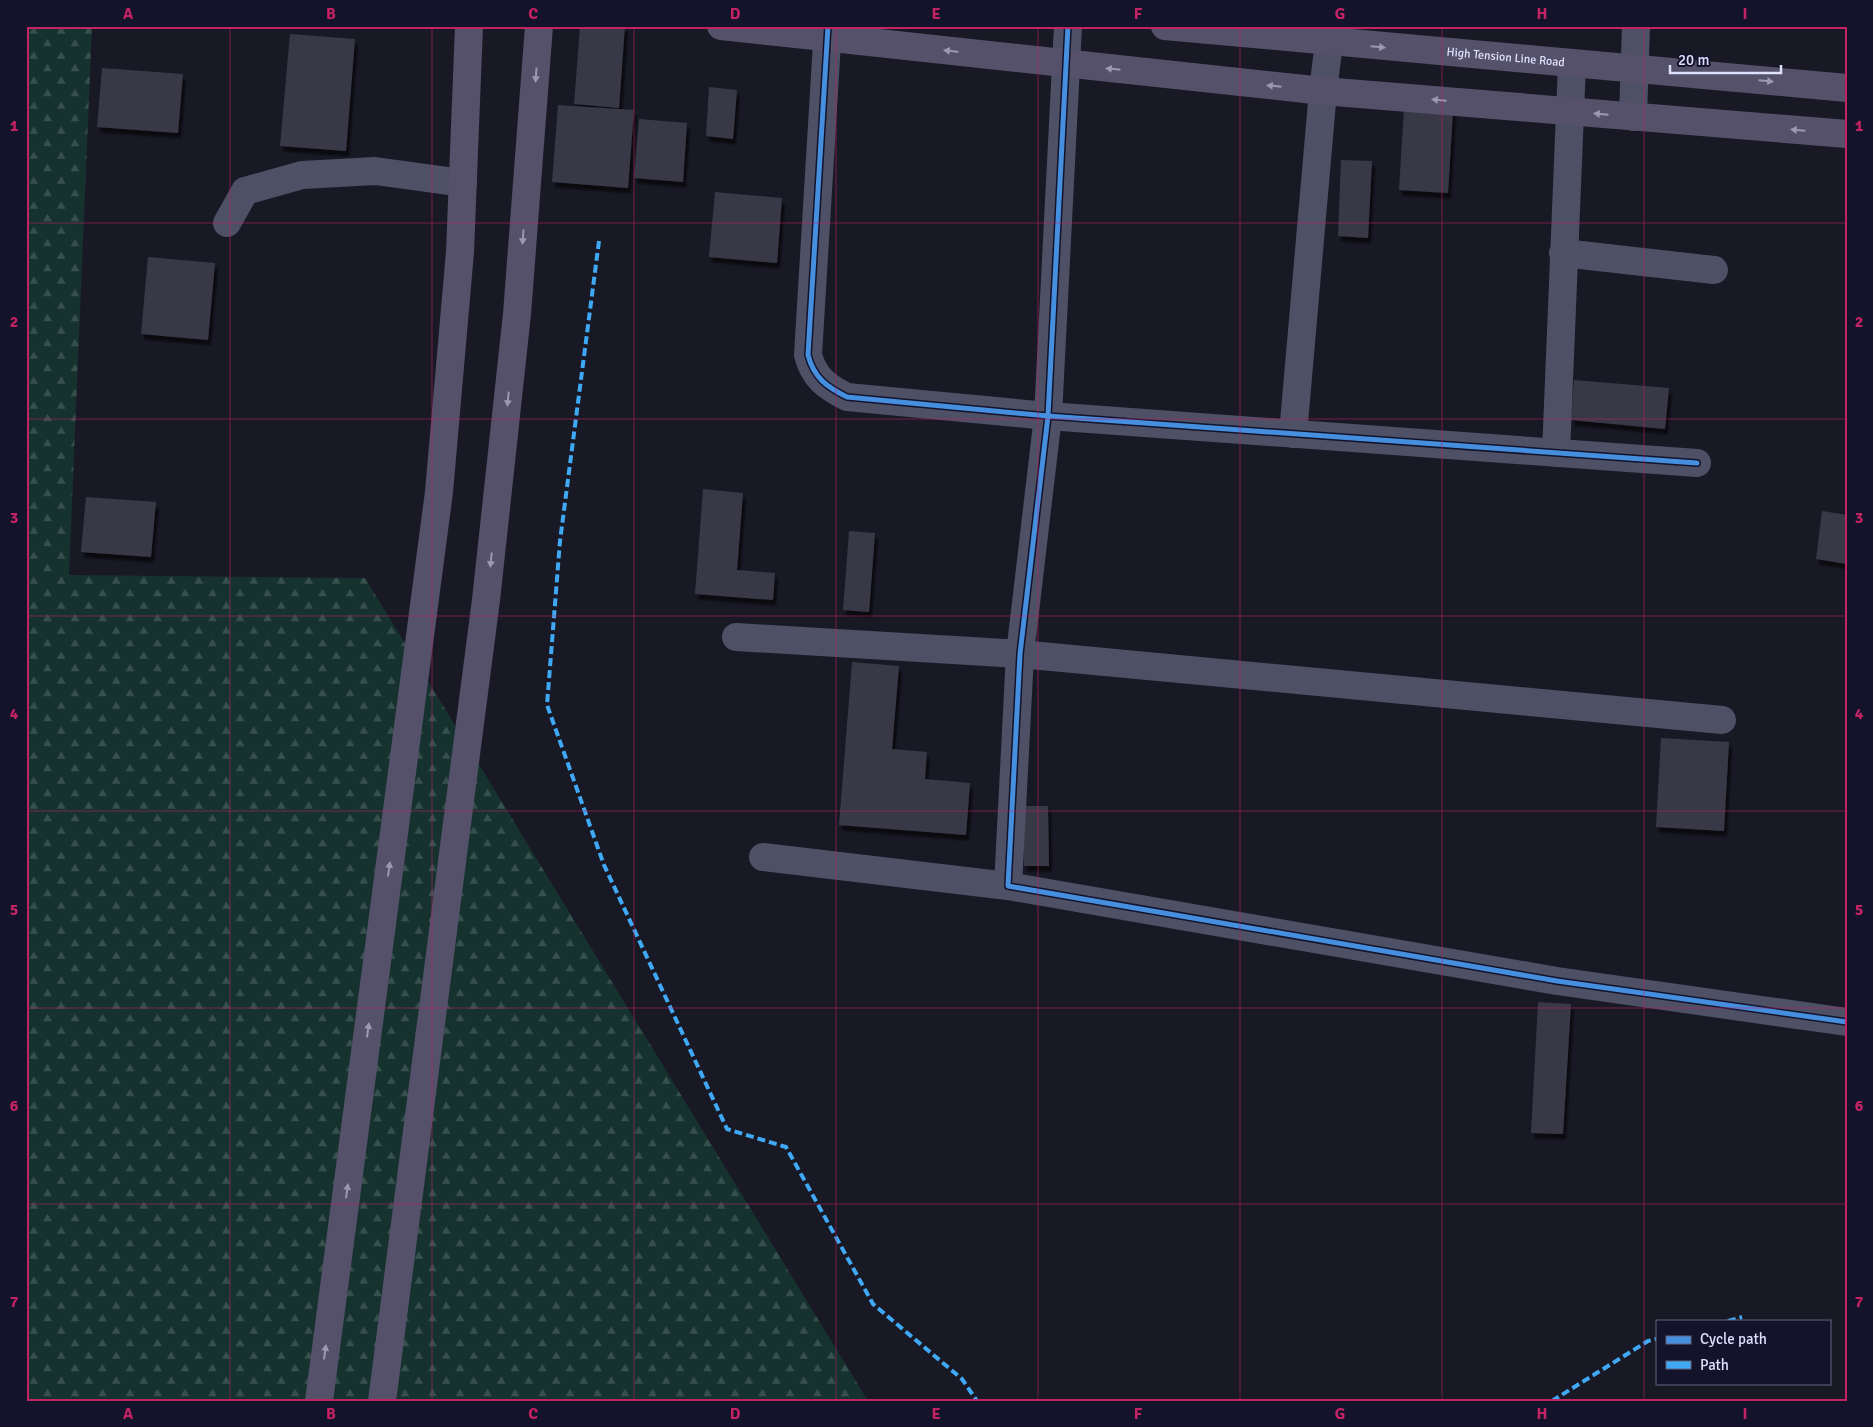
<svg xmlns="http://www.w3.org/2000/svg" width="1873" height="1427" viewBox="0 0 1873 1427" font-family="Signika,sans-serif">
<defs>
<pattern id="forest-firs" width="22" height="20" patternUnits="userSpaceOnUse" patternTransform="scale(1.25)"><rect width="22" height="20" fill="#16322e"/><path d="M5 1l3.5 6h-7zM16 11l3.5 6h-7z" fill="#374f4d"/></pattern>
<filter id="shadow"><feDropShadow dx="3" dy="5.5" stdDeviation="1" flood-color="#0009"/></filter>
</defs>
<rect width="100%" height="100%" fill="#191926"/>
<path fill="url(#forest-firs)" d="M 26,26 L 92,26 L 69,575 L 365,578 L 868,1401 L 26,1401 Z"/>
<path fill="#383847" filter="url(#shadow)" d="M 580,26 L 625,26 L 619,108 L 574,104 Z
M 290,34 L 355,39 L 346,151 L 280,146 Z
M 102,68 L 183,74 L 178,133 L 97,127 Z
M 709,87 L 737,90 L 733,139 L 706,136 Z
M 558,105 L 634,110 L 628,188 L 552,182 Z
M 1404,108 L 1453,111 L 1448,193 L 1399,190 Z
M 639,119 L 687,123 L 683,182 L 634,178 Z
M 1341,160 L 1372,161 L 1368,238 L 1338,236 Z
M 715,192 L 782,198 L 777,263 L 709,257 Z
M 148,257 L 215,263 L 208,340 L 141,334 Z
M 1574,380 L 1669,388 L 1665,429 L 1571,420 Z
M 703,489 L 743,493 L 737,570 L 775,573 L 773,600 L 695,594 Z
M 86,497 L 156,502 L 151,557 L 81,552 Z
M 1822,511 L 1847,515 L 1847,564 L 1816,559 Z
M 849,531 L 875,533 L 869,612 L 843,610 Z
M 852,662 L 899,666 L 892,749 L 927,752 L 925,779 L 970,783 L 966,835 L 839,825 Z
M 1661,738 L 1729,742 L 1724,831 L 1656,827 Z
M 1023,806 L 1048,806 L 1049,866 L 1024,866 Z
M 1538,1002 L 1571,1004 L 1563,1134 L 1531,1133 Z"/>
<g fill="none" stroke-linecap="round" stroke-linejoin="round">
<path stroke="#4e5066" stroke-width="28" d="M 828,26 L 808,355 C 814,378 827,387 847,397 L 1048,416 L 1697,463
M 1633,117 L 1636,26
M 227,223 L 245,191 L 302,175 L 375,171 L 463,183
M 1563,253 L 1714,270
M 1293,434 L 1323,91 L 1331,26
M 1556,453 L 1572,64
M 736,637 L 1020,654 L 1722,720
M 763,857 L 1008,886 L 1557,981 L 1847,1022
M 1008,886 L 1020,654 L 1048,416 L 1068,26"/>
<g stroke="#55516b" stroke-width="28">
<path d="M 721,26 L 1323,91 L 1847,134"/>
<path id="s1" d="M 1165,26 L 1847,88"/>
<path d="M 319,1401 L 439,492 L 460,252 L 469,26"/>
<path d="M 382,1401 L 486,600 L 517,314 L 539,26"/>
</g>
<path stroke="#3fa9f5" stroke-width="4" stroke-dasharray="8 4" stroke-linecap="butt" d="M 599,241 L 560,541 L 547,705 L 604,865 L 727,1129 L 786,1147 L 873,1304 L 962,1379 L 977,1401
M 1728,1321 L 1742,1317
M 1552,1401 L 1648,1341 L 1657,1339"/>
<g stroke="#13132c" stroke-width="8">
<path id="cycleway" d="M 828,26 L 808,355 C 814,378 827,387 847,397 L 1048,416 L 1697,463
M 1068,26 L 1048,416 L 1020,654 L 1008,886 L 1557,981 L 1847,1022"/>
</g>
<use href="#cycleway" stroke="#468fdf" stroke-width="5"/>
</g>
<defs><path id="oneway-solid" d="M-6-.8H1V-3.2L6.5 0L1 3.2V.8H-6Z" transform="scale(1.25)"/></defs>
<g fill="#9a98b4">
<use href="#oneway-solid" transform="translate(1378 47) rotate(5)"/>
<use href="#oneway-solid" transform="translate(951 51) rotate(-173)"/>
<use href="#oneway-solid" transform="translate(1113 69) rotate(-174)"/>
<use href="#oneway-solid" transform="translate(536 75) rotate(94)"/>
<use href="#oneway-solid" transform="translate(1766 81) rotate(5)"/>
<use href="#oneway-solid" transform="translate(1274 86) rotate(-174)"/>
<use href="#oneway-solid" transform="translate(1439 100) rotate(-175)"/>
<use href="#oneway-solid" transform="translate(1601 114) rotate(-175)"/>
<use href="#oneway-solid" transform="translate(1798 130) rotate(-175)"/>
<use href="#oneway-solid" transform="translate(523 237) rotate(94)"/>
<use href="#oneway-solid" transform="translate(508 399) rotate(96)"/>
<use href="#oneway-solid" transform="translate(491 560) rotate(96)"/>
<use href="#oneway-solid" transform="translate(389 869) rotate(-82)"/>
<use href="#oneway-solid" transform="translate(368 1030) rotate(-82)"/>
<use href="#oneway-solid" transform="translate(347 1191) rotate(-82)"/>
<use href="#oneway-solid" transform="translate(325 1352) rotate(-82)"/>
</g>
<path fill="none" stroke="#c32263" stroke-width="1" stroke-opacity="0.55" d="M 230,26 L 230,1401M 432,26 L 432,1401M 634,26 L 634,1401M 836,26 L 836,1401M 1038,26 L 1038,1401M 1240,26 L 1240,1401M 1442,26 L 1442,1401M 1644,26 L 1644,1401M 26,223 L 1847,223M 26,419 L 1847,419M 26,616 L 1847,616M 26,811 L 1847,811M 26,1008 L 1847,1008M 26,1204 L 1847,1204"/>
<g text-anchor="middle" stroke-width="5" stroke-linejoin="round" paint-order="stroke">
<g font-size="12" fill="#dee0fe" stroke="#13132c">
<text dy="4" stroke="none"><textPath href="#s1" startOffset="342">High Tension Line Road</textPath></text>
</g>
</g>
<rect width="1873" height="1427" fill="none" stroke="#13132c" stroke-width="55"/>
<rect x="1656" y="1320" width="175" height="65" fill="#13132c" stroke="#646580"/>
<rect x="1666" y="1336" width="25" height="8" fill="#468fdf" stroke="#646580"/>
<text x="1700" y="1344" font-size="15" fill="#dee0fe">Cycle path</text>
<rect x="1666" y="1361" width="25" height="8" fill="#3fa9f5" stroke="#646580"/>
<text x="1700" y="1370" font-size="15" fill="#dee0fe">Path</text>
<path d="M1670 65v8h111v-8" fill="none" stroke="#dee0fe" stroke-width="2.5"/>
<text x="1678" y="65" font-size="15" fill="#dee0fe" stroke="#13132c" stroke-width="4" paint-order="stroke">20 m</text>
<rect x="28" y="28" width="1818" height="1372" fill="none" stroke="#c32263" stroke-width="2"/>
<g font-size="16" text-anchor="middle" font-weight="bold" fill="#c32263">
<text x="128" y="19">A</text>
<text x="331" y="19">B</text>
<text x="533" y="19">C</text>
<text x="735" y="19">D</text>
<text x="936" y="19">E</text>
<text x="1138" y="19">F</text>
<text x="1340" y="19">G</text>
<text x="1542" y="19">H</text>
<text x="1745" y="19">I</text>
<text x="14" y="131">1</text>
<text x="1859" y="131">1</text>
<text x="14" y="327">2</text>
<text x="1859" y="327">2</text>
<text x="14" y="523">3</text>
<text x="1859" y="523">3</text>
<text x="14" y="719">4</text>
<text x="1859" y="719">4</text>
<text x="14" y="915">5</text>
<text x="1859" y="915">5</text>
<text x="14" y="1111">6</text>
<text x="1859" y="1111">6</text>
<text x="14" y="1307">7</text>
<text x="1859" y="1307">7</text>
<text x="128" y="1419">A</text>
<text x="331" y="1419">B</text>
<text x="533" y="1419">C</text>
<text x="735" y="1419">D</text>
<text x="936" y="1419">E</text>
<text x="1138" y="1419">F</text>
<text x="1340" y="1419">G</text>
<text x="1542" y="1419">H</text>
<text x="1745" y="1419">I</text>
</g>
</svg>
